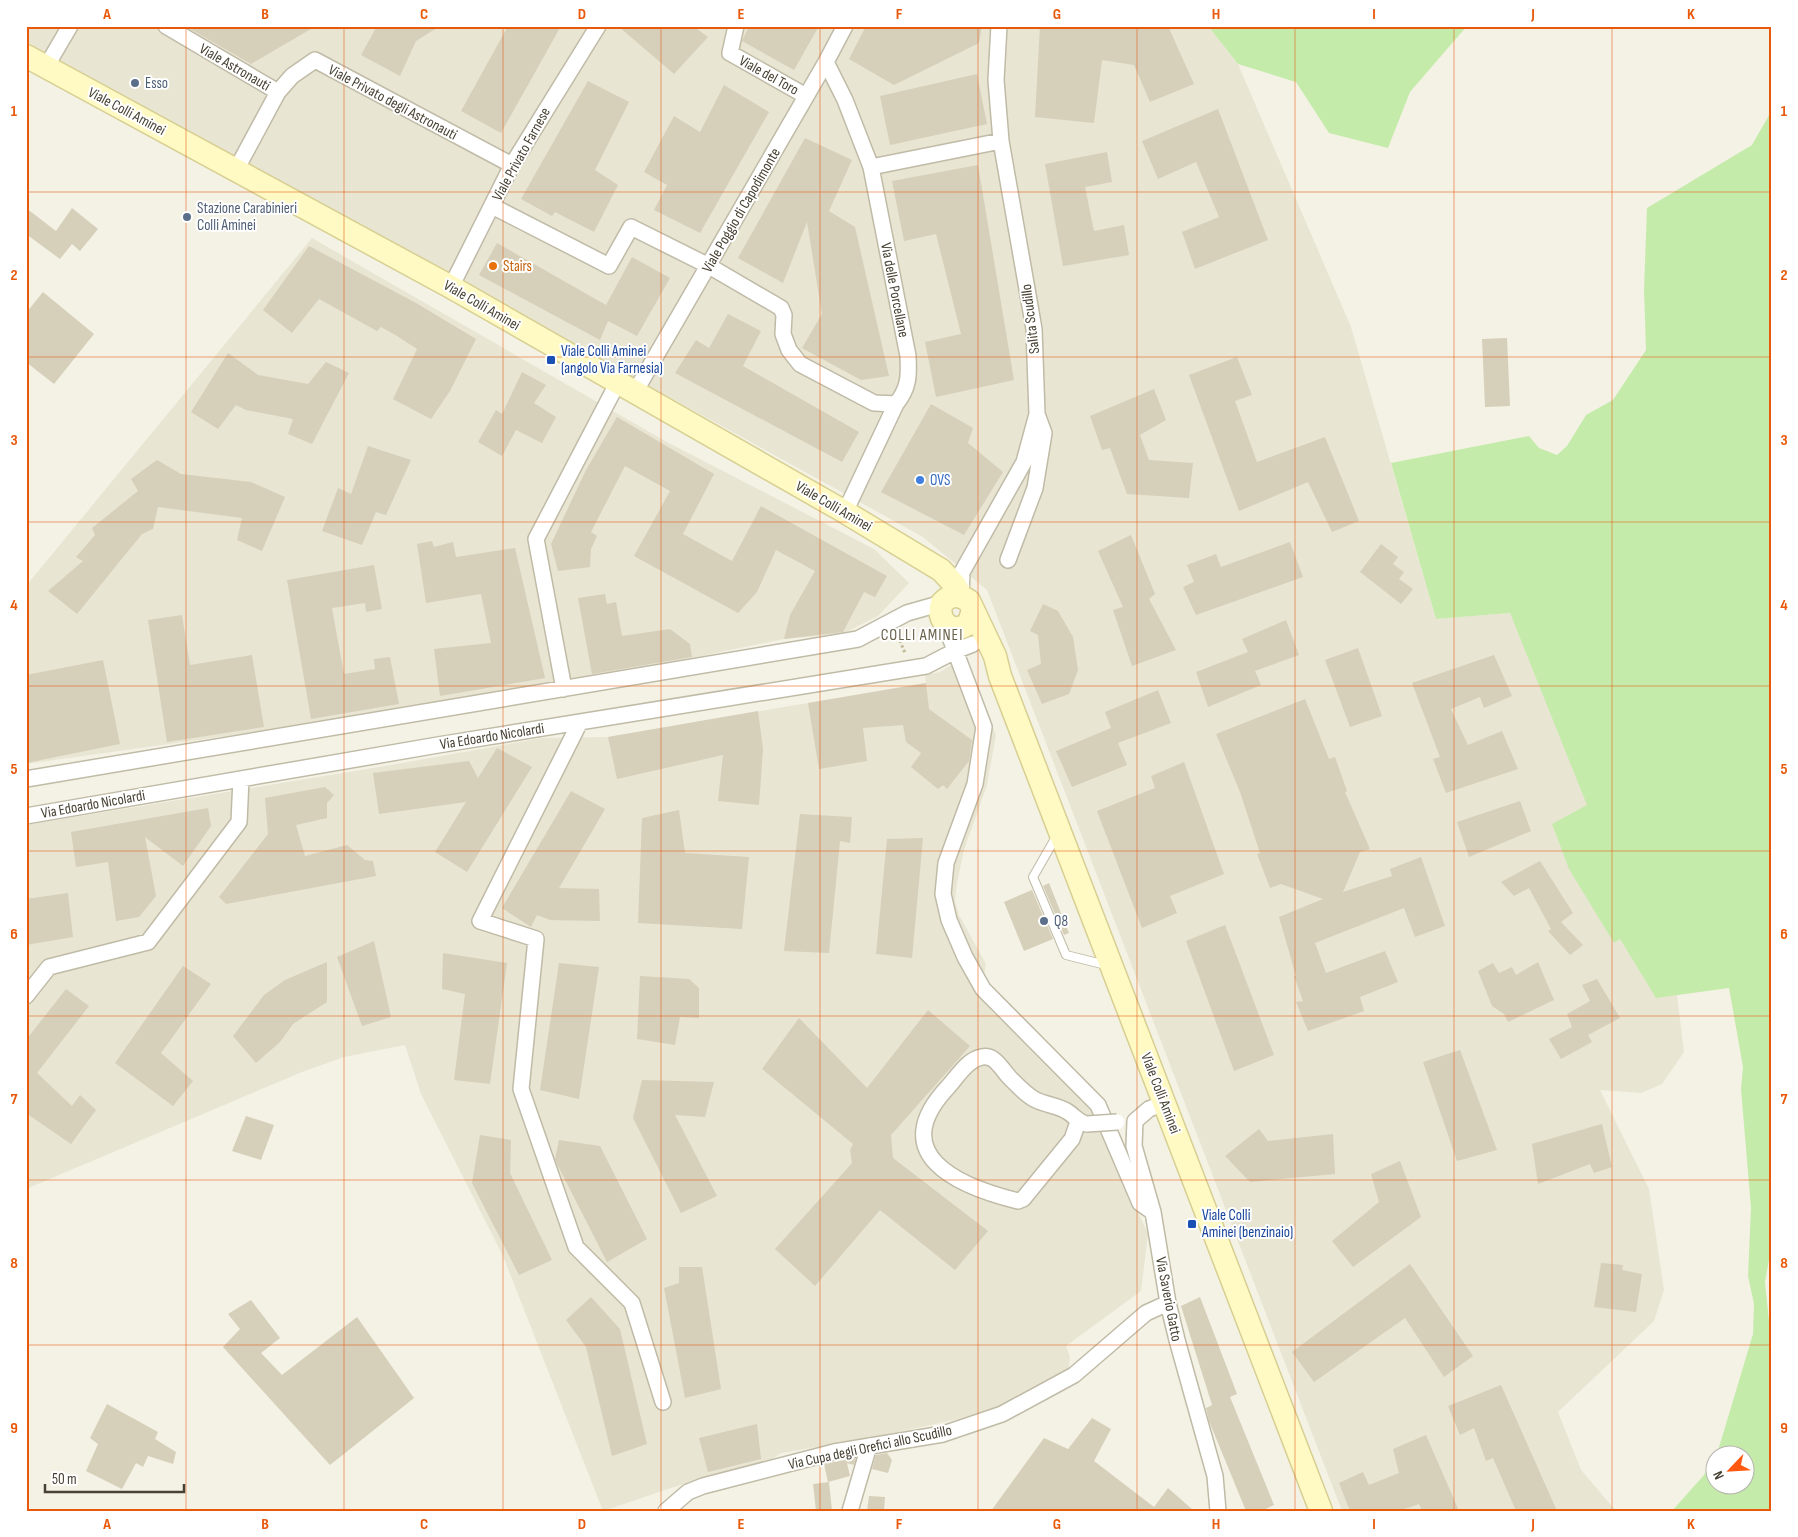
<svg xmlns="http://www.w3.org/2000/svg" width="1798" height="1537" viewBox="0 0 1798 1537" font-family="'Sofia Sans Condensed',sans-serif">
<rect width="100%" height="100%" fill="#f4f2e5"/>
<path fill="#e8e5d3" d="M 26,26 L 1208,26 L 1238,64 L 1351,327 L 1436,619 L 1510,613 L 1588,805 L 1614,943 L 1620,939 L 1656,997 L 1677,995 L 1684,1052 L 1662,1084 L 1641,1093 L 1600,1090 L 1649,1189 L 1664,1290 L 1654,1321 L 1558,1412 L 1581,1470 L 1616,1511 L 1342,1511 L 987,590 L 923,537 L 26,42 Z
M 312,238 L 665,441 L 874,549 L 909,583 L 878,616 L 842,634 L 784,639 L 545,688 L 440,706 L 26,764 L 26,586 Z
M 966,656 L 996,735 L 987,785 L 964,850 L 957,883 L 955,901 L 959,915 L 986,964 L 984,975 L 999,1000 L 991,1011 L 1066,1078 L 1086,1098 L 1148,1234 L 1141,1291 L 1066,1346 L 1070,1357 L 1069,1368 L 1003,1405 L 958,1419 L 871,1438 L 781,1453 L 759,1468 L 683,1484 L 603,1511 L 503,1256 L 421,1094 L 405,1045 L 344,1057 L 302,1072 L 26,1189 L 26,825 L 391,765 L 542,738 L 608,737 L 926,683 L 925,675 L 940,672 Z"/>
<path fill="#c5ebab" d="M 1208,26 L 1467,26 L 1410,92 L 1388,148 L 1329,133 L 1296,82 L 1238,64 Z
M 1772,110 L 1772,1243 L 1765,1282 L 1772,1351 L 1772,1511 L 1672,1511 L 1704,1475 L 1715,1457 L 1716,1484 L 1746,1484 L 1746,1454 L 1717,1454 L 1753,1334 L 1754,1304 L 1748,1276 L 1751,1208 L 1741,1089 L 1743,1067 L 1729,988 L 1656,998 L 1620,939 L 1614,943 L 1569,869 L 1552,824 L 1587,805 L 1510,613 L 1436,619 L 1391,463 L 1529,436 L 1539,448 L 1557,455 L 1567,446 L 1586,415 L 1613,400 L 1646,350 L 1644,290 L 1647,208 L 1752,145 Z"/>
<path fill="#d6cfba" d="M 185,26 L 316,26 L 251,64 Z
M 377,26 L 440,26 L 416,41 L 400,76 L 361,55 Z
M 508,26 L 561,26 L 501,133 L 461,111 Z
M 618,26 L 693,26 L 708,37 L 674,74 Z
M 749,26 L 819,26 L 794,70 L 742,41 Z
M 866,26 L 982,26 L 979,43 L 894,85 L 849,59 Z
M 1040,26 L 1168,26 L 1194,84 L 1150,102 L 1134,65 L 1102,60 L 1094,123 L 1035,117 Z
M 977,74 L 987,124 L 890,145 L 880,96 Z
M 588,81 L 629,102 L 595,170 L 618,185 L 594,232 L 555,212 L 552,216 L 521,199 Z
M 724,85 L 769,112 L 700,233 L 654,210 L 667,185 L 644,172 L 674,116 L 700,132 Z
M 1218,109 L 1268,240 L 1195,269 L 1182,232 L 1219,217 L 1196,162 L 1158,179 L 1142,141 Z
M 805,138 L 852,160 L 829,211 L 855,227 L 889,376 L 861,380 L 802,348 L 822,314 L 807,222 L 783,283 L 738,258 Z
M 1107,152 L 1112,182 L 1085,187 L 1094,231 L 1124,225 L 1129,255 L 1063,266 L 1045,164 Z
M 978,165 L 1014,380 L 936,397 L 925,342 L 961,334 L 936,234 L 904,241 L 892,181 Z
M 26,208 L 56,231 L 72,208 L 98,229 L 80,251 L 72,244 L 60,259 L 26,234 Z
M 497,243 L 606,305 L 632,257 L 670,278 L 637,336 L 608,321 L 600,340 L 479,275 Z
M 309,246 L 416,303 L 476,339 L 450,391 L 431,419 L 393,399 L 417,349 L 397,336 L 381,327 L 377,331 L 319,299 L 292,333 L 263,310 Z
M 43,292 L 94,334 L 54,384 L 26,362 L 26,313 Z
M 728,314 L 761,331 L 743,366 L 859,432 L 842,462 L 675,373 L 696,340 L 709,348 Z
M 1507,338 L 1510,406 L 1485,407 L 1482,339 Z
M 228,353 L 258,375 L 308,384 L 326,362 L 349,373 L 312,444 L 288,434 L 293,419 L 246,410 L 236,405 L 218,429 L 191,412 Z
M 1237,357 L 1252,395 L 1235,401 L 1257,462 L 1325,437 L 1359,521 L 1332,532 L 1308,482 L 1239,511 L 1189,375 Z
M 522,372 L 546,385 L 534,403 L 556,417 L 542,443 L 516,430 L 502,456 L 478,442 L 496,410 L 502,414 Z
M 1154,389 L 1166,420 L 1140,435 L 1149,460 L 1193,463 L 1189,498 L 1127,494 L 1110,448 L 1102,450 L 1090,416 Z
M 931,404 L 973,428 L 968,443 L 1003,472 L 964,535 L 881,492 Z
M 617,417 L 714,474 L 683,534 L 732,561 L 761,506 L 887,576 L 875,597 L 864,592 L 843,632 L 784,639 L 790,615 L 815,571 L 776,550 L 757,592 L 738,613 L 634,556 L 670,491 L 625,466 L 591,532 L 597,536 L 591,549 L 590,567 L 558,571 L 551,544 L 586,470 Z
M 368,446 L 411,460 L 386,515 L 376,512 L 362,545 L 322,531 L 338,488 L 351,494 Z
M 157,460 L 181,474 L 251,482 L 285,497 L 262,551 L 237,540 L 242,518 L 158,507 L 153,529 L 142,534 L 77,614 L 48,591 L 83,561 L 76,557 L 95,535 L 92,528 L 138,491 L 131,479 Z
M 1131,535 L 1155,594 L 1149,599 L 1176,650 L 1132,666 L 1113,610 L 1123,607 L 1098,551 Z
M 432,541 L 434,547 L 453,542 L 456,557 L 515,548 L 545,678 L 440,696 L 434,649 L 491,643 L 481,594 L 426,603 L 417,544 Z
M 1290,542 L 1303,577 L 1196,615 L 1183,587 L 1194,582 L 1187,565 L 1216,554 L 1221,567 Z
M 1381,544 L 1398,557 L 1393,564 L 1404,572 L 1399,579 L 1413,589 L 1401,604 L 1360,572 Z
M 374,565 L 382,609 L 366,612 L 365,603 L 332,608 L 344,674 L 375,669 L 374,659 L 390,657 L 399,704 L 311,719 L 287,580 Z
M 605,594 L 607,604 L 616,602 L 622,636 L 670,629 L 690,644 L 692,657 L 592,674 L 578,598 Z
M 1043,604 L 1058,611 L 1073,637 L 1078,670 L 1069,694 L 1042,704 L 1027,670 L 1041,664 L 1038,635 L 1030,631 Z
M 182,615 L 190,665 L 252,655 L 264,727 L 167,742 L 148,620 Z
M 1286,620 L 1299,655 L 1255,671 L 1261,685 L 1208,707 L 1196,672 L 1248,652 L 1242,639 Z
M 1358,648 L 1382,716 L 1350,727 L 1325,660 Z
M 1494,655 L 1512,696 L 1484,708 L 1480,697 L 1451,709 L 1468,745 L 1502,731 L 1518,769 L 1446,793 L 1433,759 L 1440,757 L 1412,683 Z
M 103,660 L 120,744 L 26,763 L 26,675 Z
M 926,683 L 929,709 L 972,740 L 969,761 L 947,789 L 943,785 L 938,789 L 911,767 L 921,753 L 906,742 L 903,725 L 863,728 L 867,761 L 819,769 L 808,703 Z
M 1158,690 L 1171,723 L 1118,743 L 1127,765 L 1072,787 L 1056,751 L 1111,728 L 1105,712 Z
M 1305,699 L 1329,759 L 1335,757 L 1347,791 L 1345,792 L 1370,849 L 1360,852 L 1343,892 L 1392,876 L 1390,869 L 1421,857 L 1445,926 L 1415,937 L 1404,908 L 1315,943 L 1326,973 L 1385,951 L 1398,982 L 1360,997 L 1364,1011 L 1308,1031 L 1296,1002 L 1303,1001 L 1294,976 L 1296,976 L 1279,917 L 1323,899 L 1281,884 L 1270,888 L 1257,854 L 1260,853 L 1240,792 L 1216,734 Z
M 758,711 L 763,749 L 759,805 L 718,801 L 723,755 L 617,779 L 608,737 Z
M 497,748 L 532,767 L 467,872 L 435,852 L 466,802 L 379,814 L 373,773 L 469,761 L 478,778 Z
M 1184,762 L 1224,874 L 1170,896 L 1177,913 L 1142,928 L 1097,811 L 1155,788 L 1151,776 Z
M 325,787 L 334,795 L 327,803 L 327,818 L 296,825 L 305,856 L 347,845 L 365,860 L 373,861 L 376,876 L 226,904 L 219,897 L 268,834 L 265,798 Z
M 571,791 L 605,809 L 559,888 L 599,889 L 600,921 L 550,920 L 537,915 L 531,927 L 502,908 Z
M 1520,801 L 1531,831 L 1469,857 L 1457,822 Z
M 208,808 L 211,826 L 183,866 L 145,837 L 156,896 L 139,917 L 116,921 L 108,862 L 76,867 L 71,832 Z
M 679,810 L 685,853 L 749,857 L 742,929 L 638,923 L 642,818 Z
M 800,814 L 852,817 L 850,843 L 840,841 L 829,953 L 784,951 Z
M 923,838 L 912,958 L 876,954 L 887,839 Z
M 1540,861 L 1573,913 L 1561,922 L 1583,945 L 1570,955 L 1548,931 L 1551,929 L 1529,888 L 1514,896 L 1501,882 Z
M 1049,883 L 1069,933 L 1064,935 L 1043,886 Z
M 1032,890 L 1053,939 L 1024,951 L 1004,902 Z
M 68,893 L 73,937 L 26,945 L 26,899 Z
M 1225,925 L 1274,1055 L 1234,1071 L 1186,941 Z
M 374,941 L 391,1017 L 362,1026 L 337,957 Z
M 443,953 L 507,963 L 490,1084 L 454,1080 L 465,994 L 442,989 Z
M 327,962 L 327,1002 L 293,1024 L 280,1042 L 256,1063 L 233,1036 L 264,995 L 285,980 Z
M 1538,962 L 1554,1000 L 1508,1022 L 1504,1014 L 1492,1006 L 1478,971 L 1493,963 L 1499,973 L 1512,967 L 1516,975 Z
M 559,963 L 599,967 L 579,1099 L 540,1090 Z
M 183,966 L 211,984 L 161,1053 L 193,1081 L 173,1106 L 115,1063 Z
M 640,976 L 689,979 L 699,988 L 699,1018 L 680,1017 L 675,1045 L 637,1039 Z
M 1597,979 L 1620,1018 L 1588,1035 L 1592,1042 L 1561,1059 L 1549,1039 L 1572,1027 L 1567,1014 L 1590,1001 L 1582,985 Z
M 66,989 L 89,1006 L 37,1073 L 72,1106 L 80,1095 L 96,1110 L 71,1144 L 26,1113 L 26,1040 Z
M 928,1010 L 970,1046 L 891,1135 L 893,1158 L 988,1231 L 955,1270 L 880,1210 L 815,1286 L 775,1249 L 852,1163 L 850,1150 L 853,1144 L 762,1069 L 799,1018 L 867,1088 Z
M 1460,1050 L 1497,1150 L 1457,1161 L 1423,1062 Z
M 642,1080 L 714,1082 L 705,1117 L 675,1115 L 717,1196 L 681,1213 L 633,1118 Z
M 246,1116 L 274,1125 L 261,1160 L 232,1151 Z
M 1602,1124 L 1612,1167 L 1594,1173 L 1590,1164 L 1538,1184 L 1532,1144 Z
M 1259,1129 L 1268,1141 L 1333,1134 L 1335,1174 L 1250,1182 L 1225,1156 Z
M 480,1135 L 511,1140 L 510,1173 L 552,1260 L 519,1275 L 472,1183 Z
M 559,1140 L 600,1146 L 647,1239 L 607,1262 L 557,1164 L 555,1159 Z
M 1400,1161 L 1421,1217 L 1353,1267 L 1332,1241 L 1379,1202 L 1371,1174 Z
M 1601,1263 L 1623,1265 L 1622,1270 L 1642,1274 L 1636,1312 L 1594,1307 Z
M 1410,1264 L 1473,1356 L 1444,1377 L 1405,1318 L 1314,1382 L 1292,1352 Z
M 679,1267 L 702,1267 L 721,1389 L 685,1398 L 664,1288 L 679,1283 Z
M 591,1297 L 620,1329 L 647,1444 L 612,1456 L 586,1347 L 566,1320 Z
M 1200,1297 L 1237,1394 L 1230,1397 L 1274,1505 L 1261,1511 L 1246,1511 L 1209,1421 L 1206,1408 L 1212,1405 L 1181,1306 Z
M 251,1300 L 280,1338 L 261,1353 L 282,1375 L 357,1317 L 414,1398 L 330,1465 L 223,1347 L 240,1329 L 228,1314 Z
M 1501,1385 L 1557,1511 L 1516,1511 L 1493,1458 L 1486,1461 L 1474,1428 L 1460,1435 L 1448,1406 Z
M 107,1404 L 158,1432 L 155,1439 L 176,1452 L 173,1464 L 148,1456 L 143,1467 L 136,1463 L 122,1489 L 86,1471 L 98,1444 L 90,1438 Z
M 1092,1418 L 1111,1429 L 1094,1461 L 1154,1507 L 1168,1488 L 1194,1511 L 991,1511 L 1044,1438 L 1068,1449 Z
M 757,1424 L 761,1459 L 708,1472 L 699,1438 Z
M 1426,1435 L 1459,1511 L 1422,1511 L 1419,1504 L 1399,1511 L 1350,1511 L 1339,1483 L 1363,1472 L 1369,1485 L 1399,1473 L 1393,1449 Z
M 887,1453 L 892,1460 L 888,1473 L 872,1469 L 876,1455 Z
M 856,1458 L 854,1465 L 847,1463 L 850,1476 L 828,1482 L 824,1464 Z
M 829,1482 L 832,1511 L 816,1511 L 813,1484 Z
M 869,1496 L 885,1497 L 884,1511 L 867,1511 Z"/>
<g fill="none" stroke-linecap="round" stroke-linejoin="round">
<g stroke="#c0bba7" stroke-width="10">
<path id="service" d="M 1056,837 L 1033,877 L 1066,955 L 1106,965"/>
</g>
<g stroke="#c0bba7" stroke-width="18">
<path id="minor" d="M 166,26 L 278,92
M 736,26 L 730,53 L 806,96
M 826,62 L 845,100 L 871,167 L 908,356 C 909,376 909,388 896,404 L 845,512
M 46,67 L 70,26
M 871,167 L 1001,141
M 236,170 L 278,92 L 292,76 L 315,60 L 512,165
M 492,206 L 609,266 L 631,227 L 709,266 L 781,308 L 784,315 L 783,334 L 789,350 L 800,364 L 874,403 L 896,404
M 451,287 L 512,165 L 598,26
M 635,392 L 826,62 L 845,26
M 1008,560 L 1035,488 L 1044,433 L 1037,414
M 961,595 L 962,572 L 1024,462 L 1037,414 L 1034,329 L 1001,141 L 996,80 L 999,26
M 945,624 L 984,727 L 975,784 L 946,863 L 943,894 L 949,920 L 965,957 L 983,989 L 1098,1105 L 1140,1203 L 1153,1212
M 564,689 L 536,539 L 618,382
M 580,722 L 480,921 L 536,939 L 521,1089 L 576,1247 L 632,1303 L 663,1402
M 26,779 L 858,639 L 907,613 L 942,603
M 26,816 L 438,745 L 926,666 L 955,651 L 973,644
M 26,996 L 49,967 L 148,942 L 239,822 L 241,779
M 1165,1103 L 1149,1109 L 1135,1121 L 1134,1146 L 1153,1212 L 1168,1303 L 1177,1340 L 1215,1476 L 1218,1511
M 1078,1122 L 1072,1139 L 1023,1199 L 1018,1201 C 957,1186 885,1154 948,1087 C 957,1077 968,1059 982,1057 C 995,1054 1002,1070 1010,1078 C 1017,1085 1027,1096 1036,1100 C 1046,1105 1060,1106 1068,1112 C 1076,1117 1077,1122 1087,1124
M 666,1511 L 688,1492 L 703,1486 L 834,1452 L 943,1434 L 1002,1414 L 1074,1375 L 1146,1313 L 1168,1303
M 850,1511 L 869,1446"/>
</g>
<g stroke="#d7cf92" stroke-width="25">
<path id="secondary" d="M 26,56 L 451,287 L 845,512 L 941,570 L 955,585 L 961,596
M 973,610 L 969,623 C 954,636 935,622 942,603 C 950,594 959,594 969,601 L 995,656 L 1000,676 L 1321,1511"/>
</g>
<path stroke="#c3ba97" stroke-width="3" stroke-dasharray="2.5 2.5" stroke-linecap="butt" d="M 898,636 L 905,653"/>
<use href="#service" stroke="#fff" stroke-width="8"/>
<use href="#minor" stroke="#fff" stroke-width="15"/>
<use href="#secondary" stroke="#fffac4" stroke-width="22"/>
<g stroke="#c0bba7" stroke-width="18" stroke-linecap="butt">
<path id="minor-bridge" d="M 1087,1124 L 1117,1122"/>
</g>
<use href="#minor-bridge" stroke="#fff" stroke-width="15"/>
</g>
<path fill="none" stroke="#e8590c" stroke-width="1" stroke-opacity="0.55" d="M 186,26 L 186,1511M 344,26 L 344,1511M 503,26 L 503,1511M 661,26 L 661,1511M 820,26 L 820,1511M 978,26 L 978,1511M 1137,26 L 1137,1511M 1295,26 L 1295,1511M 1454,26 L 1454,1511M 1612,26 L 1612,1511M 26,192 L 1772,192M 26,357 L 1772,357M 26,522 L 1772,522M 26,686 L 1772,686M 26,851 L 1772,851M 26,1016 L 1772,1016M 26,1180 L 1772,1180M 26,1345 L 1772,1345"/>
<g fill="#5c6f8a" stroke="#fff" stroke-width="2">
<circle cx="135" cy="83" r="5"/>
<circle cx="187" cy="217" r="5"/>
<circle cx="1044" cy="921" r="5"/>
</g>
<circle fill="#e8710a" stroke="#fff" stroke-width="2" cx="493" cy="266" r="5"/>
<g fill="#1a4fb4" stroke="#fff" stroke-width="2">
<rect x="546" y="355" width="10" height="10" rx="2.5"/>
<rect x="1187" y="1219" width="10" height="10" rx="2.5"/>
</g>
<circle fill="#3f7fe0" stroke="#fff" stroke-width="2" cx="920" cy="480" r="5"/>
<g text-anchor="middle" stroke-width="4" stroke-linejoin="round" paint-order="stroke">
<g font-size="15" fill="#474234" stroke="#fff">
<text transform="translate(235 67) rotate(30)" y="5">Viale Astronauti</text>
<text transform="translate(769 75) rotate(29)" y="5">Viale del Toro</text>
<text transform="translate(393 102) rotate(28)" y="5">Viale Privato degli Astronauti</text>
<text transform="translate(127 111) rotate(28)" y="5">Viale Colli Aminei</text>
<text transform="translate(521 154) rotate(-61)" y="5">Viale Privato Farnese</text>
<text transform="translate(741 210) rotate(-60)" y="5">Viale Poggio di Capodimonte</text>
<text transform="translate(895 290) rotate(79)" y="5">Via delle Porcellane</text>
<text transform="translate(482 305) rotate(30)" y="5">Viale Colli Aminei</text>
<text transform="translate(1030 319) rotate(-97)" y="5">Salita Scudillo</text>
<text transform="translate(834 506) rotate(30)" y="5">Viale Colli Aminei</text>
<text transform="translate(492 736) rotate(-9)" y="5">Via Edoardo Nicolardi</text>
<text transform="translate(93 804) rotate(-10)" y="5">Via Edoardo Nicolardi</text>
<text transform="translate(1161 1093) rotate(69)" y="5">Viale Colli Aminei</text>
<text transform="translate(1169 1299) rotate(79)" y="5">Via Saverio Gatto</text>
<text transform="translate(870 1447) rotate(-12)" y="5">Via Cupa degli Orefici allo Scudillo</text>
</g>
<g font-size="15" fill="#4e5e75" stroke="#fff" text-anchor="start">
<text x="145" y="88">Esso</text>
<text x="197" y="213">Stazione Carabinieri<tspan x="197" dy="17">Colli Aminei</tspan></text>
<text x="1054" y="926">Q8</text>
</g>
<g font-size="15" fill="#c56008" stroke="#fff" text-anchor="start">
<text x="503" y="271">Stairs</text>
</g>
<g font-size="15" fill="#164399" stroke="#fff" text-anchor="start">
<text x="561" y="356">Viale Colli Aminei<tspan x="561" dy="17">(angolo Via Farnesia)</tspan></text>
<text x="1202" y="1220">Viale Colli<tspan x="1202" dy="17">Aminei (benzinaio)</tspan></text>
</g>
<g font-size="15" fill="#366cbe" stroke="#fff" text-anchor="start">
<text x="930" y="485">OVS</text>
</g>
<g font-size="16" letter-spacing="1" fill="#6a624b" stroke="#fff">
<text x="922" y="640">COLLI AMINEI</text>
</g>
</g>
<rect width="1798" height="1537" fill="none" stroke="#ffffff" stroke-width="55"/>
<g transform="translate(1730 1470) rotate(245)"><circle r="24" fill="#ffffff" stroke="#b5b3ae"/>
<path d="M0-4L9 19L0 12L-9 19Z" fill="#ff5911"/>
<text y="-8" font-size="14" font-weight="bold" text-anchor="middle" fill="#474234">N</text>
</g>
<path d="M45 1484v8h139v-8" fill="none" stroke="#474234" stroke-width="2.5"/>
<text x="52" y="1484" font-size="15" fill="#474234" stroke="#ffffff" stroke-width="4" paint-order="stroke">50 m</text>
<rect x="28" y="28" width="1742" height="1482" fill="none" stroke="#e8590c" stroke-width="2"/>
<g font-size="16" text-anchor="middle" font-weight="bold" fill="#e8590c">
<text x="107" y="19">A</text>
<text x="265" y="19">B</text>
<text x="424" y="19">C</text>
<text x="582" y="19">D</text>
<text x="741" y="19">E</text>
<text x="899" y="19">F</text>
<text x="1057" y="19">G</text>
<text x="1216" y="19">H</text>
<text x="1374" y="19">I</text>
<text x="1533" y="19">J</text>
<text x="1691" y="19">K</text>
<text x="14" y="116">1</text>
<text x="1784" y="116">1</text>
<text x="14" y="280">2</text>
<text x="1784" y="280">2</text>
<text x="14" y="445">3</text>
<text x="1784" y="445">3</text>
<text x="14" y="610">4</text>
<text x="1784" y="610">4</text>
<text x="14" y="774">5</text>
<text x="1784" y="774">5</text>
<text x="14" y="939">6</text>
<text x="1784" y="939">6</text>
<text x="14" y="1104">7</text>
<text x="1784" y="1104">7</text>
<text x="14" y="1268">8</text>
<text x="1784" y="1268">8</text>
<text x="14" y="1433">9</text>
<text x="1784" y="1433">9</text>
<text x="107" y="1529">A</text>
<text x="265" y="1529">B</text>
<text x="424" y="1529">C</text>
<text x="582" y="1529">D</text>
<text x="741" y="1529">E</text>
<text x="899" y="1529">F</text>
<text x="1057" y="1529">G</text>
<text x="1216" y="1529">H</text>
<text x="1374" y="1529">I</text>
<text x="1533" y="1529">J</text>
<text x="1691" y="1529">K</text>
</g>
</svg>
